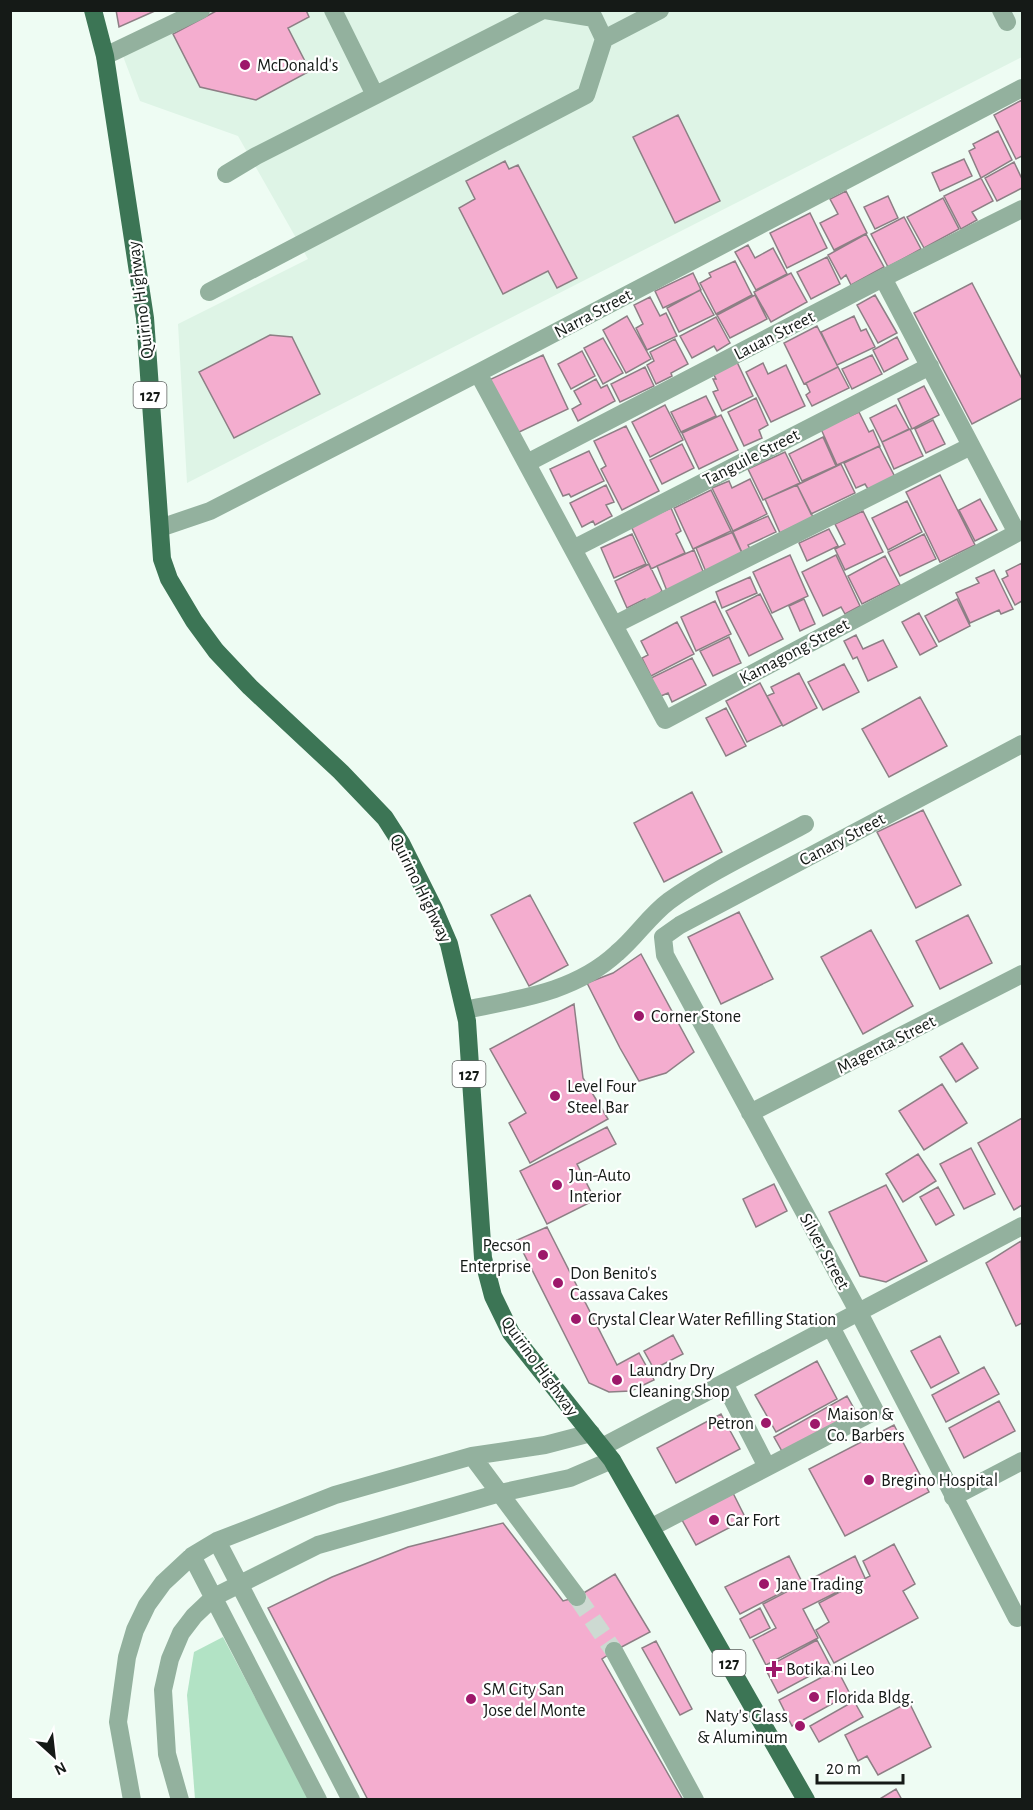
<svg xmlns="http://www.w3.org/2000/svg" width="1033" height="1810" viewBox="0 0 1033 1810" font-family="'Alegreya Sans',sans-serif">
	<rect width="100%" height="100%" fill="#eefcf3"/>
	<path fill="#def4e6" d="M182 10 1022 11V57L187 483 178 324 308 259 238 136 140 101 118 43Z"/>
	<path fill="#b2e3c5" d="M223 1637 309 1799H195L187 1695 194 1652Z"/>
	<path fill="#f4adcf" stroke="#8d7f85" stroke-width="1.5" d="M116 10H157L119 27Z
		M218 10H306L309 17 288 28 310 71 256 100 200 87 173 34Z
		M1022 100V156L1016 159 994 115Z
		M678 115 720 201 675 223 633 137Z
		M998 131 1012 160 981 178 969 151 975 148 973 144Z
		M964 159 972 176 940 191 932 173Z
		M505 161 509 169 518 165 577 278 557 288 548 271 503 294 459 208 475 199 466 181Z
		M1014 162 1022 179V188L997 201 985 178Z
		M981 178 993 201 972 212 977 220 961 229 944 196Z
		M846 191 867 233 834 250 820 223 838 214 830 199Z
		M888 196 898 218 875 229 864 207Z
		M943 198 959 229 924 248 907 217Z
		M810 213 827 248 787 268 770 233Z
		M904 217 921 249 888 267 871 234Z
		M866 234 884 267 851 285 846 275 841 279 828 255Z
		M748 245 755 258 773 248 787 274 756 290 735 252Z
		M827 257 840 284 811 299 797 272Z
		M735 261 752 295 716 314 700 283 711 277 709 273Z
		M693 273 701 290 663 308 655 291Z
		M791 273 807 302 771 322 754 292Z
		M972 283 1022 379V398L972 424 914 313Z
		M700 290 714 315 679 332 667 308Z
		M755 295 767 319 730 338 717 315Z
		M875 295 897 333 878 343 857 305Z
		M650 297 660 316 666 313 677 336 647 350 636 328 643 324 634 305Z
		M627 316 651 359 626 373 603 330Z
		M854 316 861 331 866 329 875 347 837 365 821 332Z
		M716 317 730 343 717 351 714 346 692 358 680 336Z
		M817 326 838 367 804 384 784 343Z
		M270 335 292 337 320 394 234 438 199 372Z
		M897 337 908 359 884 372 873 350Z
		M603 338 623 373 603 384 584 348Z
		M675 339 688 364 671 373 672 376 656 384 647 365 654 361 650 352Z
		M582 351 595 376 571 389 558 364Z
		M543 355 568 409 515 434 489 380Z
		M872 355 882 374 852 389 842 369Z
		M737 362 753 396 722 411 713 392 718 390 713 379H716L713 373Z
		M763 363 768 374 786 365 805 406 771 422 746 372Z
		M645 367 654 386 620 402 611 384Z
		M838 367 849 388 812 406 806 395 810 392 806 383Z
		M596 379 601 388 607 385 615 401 578 421 572 409 581 404 574 391Z
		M924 386 939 415 912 429 898 399Z
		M706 396 716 416 681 432 671 412Z
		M756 398 768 425 759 430 762 438 744 446 728 412Z
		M665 405 683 440 650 457 632 422Z
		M896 405 909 429 882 442 870 418Z
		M859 412 869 432 873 430 880 446 837 465 821 429Z
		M721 415 738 450 699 469 682 433Z
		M933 420 945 444 926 453 915 429Z
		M626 426 659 491 622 510 601 469 606 466 594 441Z
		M910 429 923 456 894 469 882 442Z
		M823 437 836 466 802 481 789 454Z
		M682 444 694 468 662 484 650 460Z
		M879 446 895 477 868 489 865 484 856 488 844 463Z
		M589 451 604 481 571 497 569 494 563 496 550 469Z
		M785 452 800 483 763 500 748 469Z
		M841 464 855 493 811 514 797 485Z
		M940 475 975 545 940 562 906 492Z
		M750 479 767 514 733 531 712 488 729 481 732 488Z
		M606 485 614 502 606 505 612 516 595 525 593 521 582 527 570 503Z
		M797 485 813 517 780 533 765 499Z
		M711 490 731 531 693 549 674 508Z
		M980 499 997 530 975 541 959 510Z
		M907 501 922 532 888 550 872 518Z
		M671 508 681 531 676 534 685 553 651 569 631 526Z
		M863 511 883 552 845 570 835 549 845 544 835 524Z
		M768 516 776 532 748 545 750 549 742 553 732 532Z
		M829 529 838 546 807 561 799 543Z
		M733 532 743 555 706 572 696 548Z
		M632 534 646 564 614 578 601 548Z
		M924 534 936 559 900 576 888 552Z
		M694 550 705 576 667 591 657 566Z
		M790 555 808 596 772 613 753 572Z
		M836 555 860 606 845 614 841 607 823 616 802 572Z
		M885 556 900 585 862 604 848 576Z
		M1022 563V601L1015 605 1002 579 1008 576 1006 571Z
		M649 564 662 591 647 604 645 599 627 608 615 581Z
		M994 570 1013 609 1001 614 999 610 970 623 956 593 979 583 976 578Z
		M750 577 757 593 722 608 716 592Z
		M760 594 783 639 749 656 726 611Z
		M804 599 815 624 800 631 789 606Z
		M957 599 970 626 939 642 925 616Z
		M715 601 731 634 696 651 681 617Z
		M919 613 937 646 920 655 902 622Z
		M677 622 694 654 651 676 642 658 648 655 641 641Z
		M856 635 863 649 883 640 897 667 868 681 857 657 853 659 844 641Z
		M729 637 741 663 713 676 700 651Z
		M692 658 706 685 672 702 668 693 661 696 651 678Z
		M844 664 859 692 823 710 808 682Z
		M799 673 817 708 783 726 767 696 774 693 771 687Z
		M760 683 782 725 747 742 726 701Z
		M920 697 947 746 889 777 862 729Z
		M726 708 746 746 726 756 706 718Z
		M692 792 722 852 664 882 634 823Z
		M923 810 961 885 916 908 877 832Z
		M530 895 568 965 529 986 491 915Z
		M739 912 773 979 721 1004 688 937Z
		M968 915 992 963 940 989 916 941Z
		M871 930 913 1006 863 1034 821 957Z
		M641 954 694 1052 666 1073 639 1081 620 1048 587 983 613 973Z
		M574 1004 583 1078 608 1119 530 1163 509 1123 526 1113 490 1049Z
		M962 1043 978 1068 956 1082 940 1057Z
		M942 1084 967 1123 924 1150 899 1111Z
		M1022 1118V1205L1014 1210 978 1143Z
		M607 1127 616 1144 577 1164 595 1200 547 1224 520 1171Z
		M971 1148 995 1194 964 1209 940 1164Z
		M918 1154 936 1181 903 1202 886 1174Z
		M774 1184 787 1211 756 1227 743 1199Z
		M886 1185 927 1261 886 1282 860 1276 829 1212Z
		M938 1187 954 1215 936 1225 920 1197Z
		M547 1227 617 1365 639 1353 654 1380 631 1391 609 1392 589 1383 517 1240Z
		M1021 1241 1022 1323 1016 1326 986 1263Z
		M673 1335 683 1354 654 1369 644 1351Z
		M940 1336 959 1373 931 1388 911 1351Z
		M817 1361 837 1399 776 1432 755 1395Z
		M984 1367 999 1394 946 1422 932 1395Z
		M847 1396 856 1412 783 1453 774 1437Z
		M999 1401 1015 1431 964 1458 949 1428Z
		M721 1414 740 1449 676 1483 657 1448Z
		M894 1425 929 1492 845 1536 809 1469Z
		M733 1493 746 1519 696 1545 682 1520Z
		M503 1523 563 1601 577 1597 615 1574 650 1632 614 1651 602 1659 683 1800H368L268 1608 332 1577 408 1547Z
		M894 1544 915 1584 903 1591 918 1618 834 1663 816 1630 829 1622 819 1603 870 1576 863 1561Z
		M789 1556 802 1582 740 1614 725 1587Z
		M855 1556 865 1578 803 1609 818 1638 766 1665 753 1640 776 1628 763 1604Z
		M760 1608 770 1628 750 1638 740 1619Z
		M817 1640 830 1665 778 1693 765 1668Z
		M656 1641 692 1709 680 1715 642 1648Z
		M837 1669 850 1694 792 1726 779 1700Z
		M854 1701 863 1717 819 1742 810 1726Z
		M909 1702 931 1747 878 1775 867 1756 858 1761 845 1735Z
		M896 1789 902 1800H878Z"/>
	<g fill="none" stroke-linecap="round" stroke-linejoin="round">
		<path stroke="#cddad2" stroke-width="18" stroke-dasharray="18 9" stroke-linecap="butt" d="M577 1597 614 1651"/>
		<path stroke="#93b19e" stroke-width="18" d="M333 10 375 95
			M1001 10 1007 22
			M604 39 660 10
			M105 56 201 10
			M226 174 256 156 543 10
			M209 292 586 95 604 39 594 18 545 10
			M478 373 665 720 1017 533 883 278
			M527 463 883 278 1022 209
			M160 528 210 511 478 373 1022 88
			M573 549 930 366
			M614 625 971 446
			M465 1010C519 999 575 992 617 953 636 937 649 916 669 901 709 872 761 848 805 824
			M750 1113 1022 974
			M724 1383 767 1467
			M602 1447 1022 1226
			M472 1456 577 1597
			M953 1497 1022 1461
			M652 1527 875 1411 831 1327
			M217 1541 351 1800
			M192 1556 318 1800
			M1017 1618 859 1313 665 955 663 937 680 925 1022 744
			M614 1651 695 1800
			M132 1800 118 1722 127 1657 135 1630 147 1605 163 1583 192 1556 217 1541 335 1495 472 1456 545 1445 591 1433
			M180 1800 167 1754 163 1690 170 1659 181 1633 194 1616 214 1597 318 1545 500 1493 570 1478 612 1460"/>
		<path stroke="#3c7555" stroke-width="18" d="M93 10 105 56 145 318 162 559 169 579 194 621 216 651 250 687 341 772 385 818 401 843 434 909 449 944 467 1021 483 1258 493 1296 511 1333 612 1460 806 1800"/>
	</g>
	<g fill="#9d186a" stroke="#fff" stroke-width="2">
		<circle cx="245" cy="65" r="6"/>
		<circle cx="639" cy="1016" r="6"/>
		<circle cx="555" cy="1096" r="6"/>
		<circle cx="557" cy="1185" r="6"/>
		<circle cx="543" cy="1255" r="6"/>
		<circle cx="558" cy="1283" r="6"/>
		<circle cx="576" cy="1319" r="6"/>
		<circle cx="617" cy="1380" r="6"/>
		<circle cx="766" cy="1423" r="6"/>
		<circle cx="815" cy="1424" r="6"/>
		<circle cx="869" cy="1480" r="6"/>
		<circle cx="714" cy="1520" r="6"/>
		<circle cx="764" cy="1584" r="6"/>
		<path d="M771 1660h6v6h6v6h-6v6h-6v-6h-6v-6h6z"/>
		<circle cx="814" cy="1697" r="6"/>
		<circle cx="471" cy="1699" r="6"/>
		<circle cx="800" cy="1726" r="6"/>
	</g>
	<g text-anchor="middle" stroke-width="4.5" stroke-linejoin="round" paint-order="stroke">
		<g fill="#fff" stroke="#5b5f5d" stroke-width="1.5">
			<rect x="133.5" y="382" width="33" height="26" rx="4.5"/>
			<rect x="452.5" y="1061" width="33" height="26" rx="4.5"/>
			<rect x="712.5" y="1650" width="33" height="26" rx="4.5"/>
		</g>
		<g font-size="16" font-weight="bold" fill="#151a17">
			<text x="150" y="401">127</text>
			<text x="469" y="1080">127</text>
			<text x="729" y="1669">127</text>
		</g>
		<g font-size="18" fill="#151a17" stroke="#fff" text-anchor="start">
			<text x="257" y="71">McDonald's</text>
			<text x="651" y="1022">Corner Stone</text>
			<text x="567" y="1092">Level Four<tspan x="567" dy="21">Steel Bar</tspan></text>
			<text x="569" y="1181">Jun-Auto<tspan x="569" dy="21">Interior</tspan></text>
			<text x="531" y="1251" text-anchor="end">Pecson<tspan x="531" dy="21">Enterprise</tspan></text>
			<text x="570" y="1279">Don Benito's<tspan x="570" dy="21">Cassava Cakes</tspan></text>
			<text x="588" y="1325">Crystal Clear Water Refilling Station</text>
			<text x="629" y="1376">Laundry Dry<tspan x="629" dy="21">Cleaning Shop</tspan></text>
			<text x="827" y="1420">Maison &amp;<tspan x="827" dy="21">Co. Barbers</tspan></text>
			<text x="754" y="1429" text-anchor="end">Petron</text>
			<text x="881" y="1486">Bregino Hospital</text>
			<text x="726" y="1526">Car Fort</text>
			<text x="776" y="1590">Jane Trading</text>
			<text x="786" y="1675">Botika ni Leo</text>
			<text x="483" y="1695">SM City San<tspan x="483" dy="21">Jose del Monte</tspan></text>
			<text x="826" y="1703">Florida Bldg.</text>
			<text x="788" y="1722" text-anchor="end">Naty's Glass<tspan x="788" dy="21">&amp; Aluminum</tspan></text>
		</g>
		<g font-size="18" fill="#151a17" stroke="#fff">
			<text transform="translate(140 300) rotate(-97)" y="6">Quirino Highway</text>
			<text transform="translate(593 313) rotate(-28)" y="6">Narra Street</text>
			<text transform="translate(774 335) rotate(-27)" y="6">Lauan Street</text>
			<text transform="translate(751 457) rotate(-27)" y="6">Tanguile Street</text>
			<text transform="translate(794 651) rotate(-28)" y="6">Kamagong Street</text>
			<text transform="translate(842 839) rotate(-28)" y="6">Canary Street</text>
			<text transform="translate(421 888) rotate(64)" y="6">Quirino Highway</text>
			<text transform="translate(886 1044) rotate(-27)" y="6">Magenta Street</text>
			<text transform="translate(825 1251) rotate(61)" y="6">Silver Street</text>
			<text transform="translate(540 1366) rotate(54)" y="6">Quirino Highway</text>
		</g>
	</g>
	<rect width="1033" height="1810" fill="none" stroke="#151a17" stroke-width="24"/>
	<g transform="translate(54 1756) rotate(153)" stroke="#ffffff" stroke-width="4.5" paint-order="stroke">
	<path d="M0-4.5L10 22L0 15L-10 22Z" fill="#151a17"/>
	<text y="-9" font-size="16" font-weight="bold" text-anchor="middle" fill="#151a17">N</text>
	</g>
	<path d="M817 1774v9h86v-9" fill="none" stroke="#151a17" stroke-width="3"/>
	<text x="826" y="1774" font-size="18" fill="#151a17" stroke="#ffffff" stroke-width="4.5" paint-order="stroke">20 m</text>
</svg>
